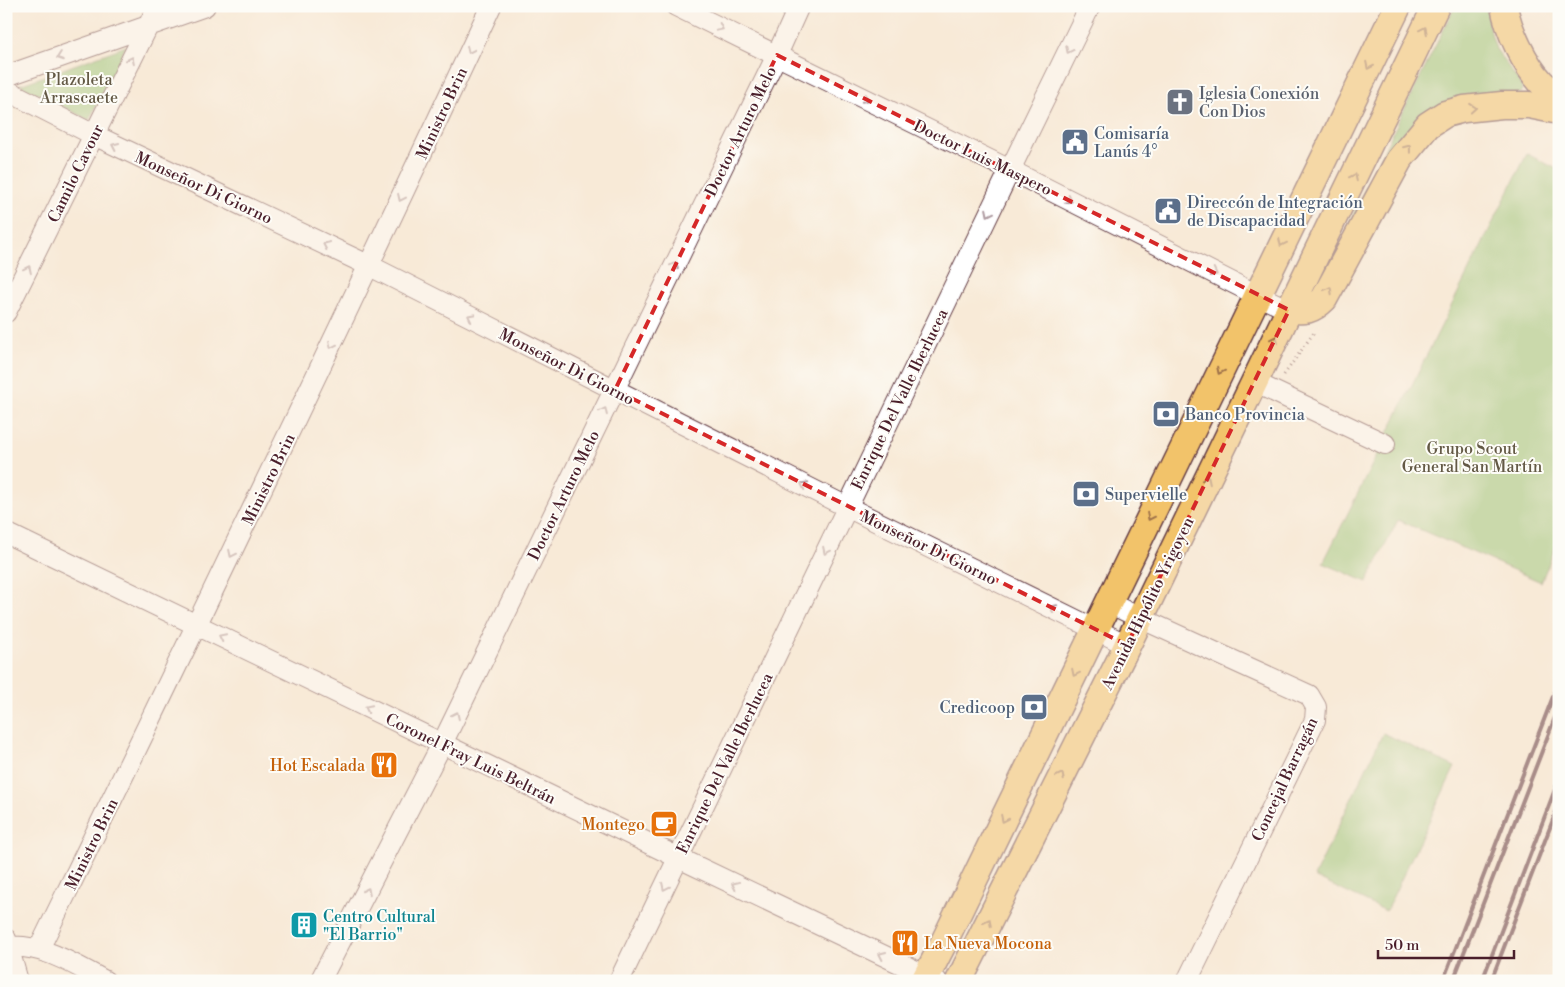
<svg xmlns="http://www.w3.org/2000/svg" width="1565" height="987" viewBox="0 0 1565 987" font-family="'Libre Bodoni',serif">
	<rect width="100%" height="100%" fill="#fdfcf7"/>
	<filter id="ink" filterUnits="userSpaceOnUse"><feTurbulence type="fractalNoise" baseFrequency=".02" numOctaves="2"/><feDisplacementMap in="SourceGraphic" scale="10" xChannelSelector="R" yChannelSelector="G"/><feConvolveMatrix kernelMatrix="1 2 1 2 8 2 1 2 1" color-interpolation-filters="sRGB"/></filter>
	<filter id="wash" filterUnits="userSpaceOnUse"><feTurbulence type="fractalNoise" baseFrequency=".0096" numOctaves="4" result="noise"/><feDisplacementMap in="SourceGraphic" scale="20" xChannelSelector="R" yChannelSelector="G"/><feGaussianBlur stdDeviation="1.12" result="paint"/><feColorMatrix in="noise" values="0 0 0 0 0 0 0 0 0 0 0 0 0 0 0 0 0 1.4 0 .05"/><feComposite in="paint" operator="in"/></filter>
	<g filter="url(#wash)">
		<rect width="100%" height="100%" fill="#f8ead7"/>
		<path fill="#92c576" stroke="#6e7250" d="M1455 6H1487L1489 26 1496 49 1522 86 1521 93 1451 103 1358 211 1345 230Z
			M126 46 89 120 20 85Z
			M1527 154 1559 170V539L1541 582 1398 520 1367 582 1323 563Z
			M1383 733 1455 767 1386 911 1314 877Z"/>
	</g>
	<g filter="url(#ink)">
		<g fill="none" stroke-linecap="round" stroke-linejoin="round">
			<defs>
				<path id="minor" d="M676 6 1010 170 1257 295 1289 310
					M6 76 205 6
					M6 90 94 135 370 266 847 507 1127 645
					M6 312 158 6
					M1254 382 1385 444
					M6 533 679 858 937 981
					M1109 603 1140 618 1309 695 1316 707 1315 720 1187 981
					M6 939 18 981
					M6 947C42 943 75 965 105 981
					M39 949C192 636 343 322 491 6
					M320 981 442 744 777 55 799 6
					M619 981 1010 170 1090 6"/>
				<path id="major" d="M1504 6C1508 30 1525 65 1541 82 1547 88 1553 93 1559 98
					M1289 310C1305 311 1312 311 1324 299L1399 160 1428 125 1445 114 1464 109 1502 105H1529L1559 111
					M924 981 942 946C1095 633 1245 319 1398 6
					M959 981 1122 656 1436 6"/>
			</defs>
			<use href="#minor" stroke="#643d45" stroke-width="22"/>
			<use href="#major" stroke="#643d45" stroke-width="29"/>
			<path stroke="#643d45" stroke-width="3" stroke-dasharray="1 4" stroke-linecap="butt" d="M1284 375 1315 331"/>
			<use href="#minor" stroke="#fff" stroke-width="20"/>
			<use href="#major" stroke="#f2c36a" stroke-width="26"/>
			<path stroke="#4a1f2b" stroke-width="4" d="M1443 981 1559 681
				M1453 981 1559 707
				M1482 981 1559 779
				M1491 981 1559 804"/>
		</g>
		<defs><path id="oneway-chevron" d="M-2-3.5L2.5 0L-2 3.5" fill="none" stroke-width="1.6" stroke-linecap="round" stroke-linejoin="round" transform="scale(1.25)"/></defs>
		<g stroke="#ae9aa0">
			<use href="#oneway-chevron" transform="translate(720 28) rotate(26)"/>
			<use href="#oneway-chevron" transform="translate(470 50) rotate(115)"/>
			<use href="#oneway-chevron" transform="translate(1069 50) rotate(116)"/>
			<use href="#oneway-chevron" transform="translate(60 57) rotate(160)"/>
			<use href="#oneway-chevron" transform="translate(131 60) rotate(-64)"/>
			<use href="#oneway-chevron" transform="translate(866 99) rotate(26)"/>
			<use href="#oneway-chevron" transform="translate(115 146) rotate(-155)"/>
			<use href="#oneway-chevron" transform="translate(401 198) rotate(115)"/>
			<use href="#oneway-chevron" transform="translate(1069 200) rotate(27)"/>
			<use href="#oneway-chevron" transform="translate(989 213) rotate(116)"/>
			<use href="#oneway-chevron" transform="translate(326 245) rotate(-155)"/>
			<use href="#oneway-chevron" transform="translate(675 265) rotate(-64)"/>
			<use href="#oneway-chevron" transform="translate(28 269) rotate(-64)"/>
			<use href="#oneway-chevron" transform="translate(1214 273) rotate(27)"/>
			<use href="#oneway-chevron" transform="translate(471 317) rotate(-153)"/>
			<use href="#oneway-chevron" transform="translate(332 345) rotate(116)"/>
			<use href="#oneway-chevron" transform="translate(604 411) rotate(-64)"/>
			<use href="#oneway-chevron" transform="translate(804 485) rotate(-153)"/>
			<use href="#oneway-chevron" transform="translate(826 551) rotate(116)"/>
			<use href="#oneway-chevron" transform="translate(232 554) rotate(116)"/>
			<use href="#oneway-chevron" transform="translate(1053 608) rotate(-154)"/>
			<use href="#oneway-chevron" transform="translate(222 637) rotate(-154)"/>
			<use href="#oneway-chevron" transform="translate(368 708) rotate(-154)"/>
			<use href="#oneway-chevron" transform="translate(456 715) rotate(-64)"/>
			<use href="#oneway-chevron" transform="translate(735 885) rotate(-155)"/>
			<use href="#oneway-chevron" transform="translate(665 887) rotate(116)"/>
			<use href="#oneway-chevron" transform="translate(367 891) rotate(-63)"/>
			<use href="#oneway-chevron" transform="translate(882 955) rotate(-155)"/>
		</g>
		<g stroke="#9e714a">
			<use href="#oneway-chevron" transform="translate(1424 30) rotate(-64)"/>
			<use href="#oneway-chevron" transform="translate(1369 66) rotate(116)"/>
			<use href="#oneway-chevron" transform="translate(1473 108) rotate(-5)"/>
			<use href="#oneway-chevron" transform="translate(1408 148) rotate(-52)"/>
			<use href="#oneway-chevron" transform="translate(1354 177) rotate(-64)"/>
			<use href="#oneway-chevron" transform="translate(1282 243) rotate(116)"/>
			<use href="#oneway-chevron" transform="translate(1329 290) rotate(-62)"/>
			<use href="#oneway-chevron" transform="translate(1275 339) rotate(-64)"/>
			<use href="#oneway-chevron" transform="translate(1220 371) rotate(116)"/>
			<use href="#oneway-chevron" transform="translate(1207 480) rotate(-64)"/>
			<use href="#oneway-chevron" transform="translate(1150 517) rotate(116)"/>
			<use href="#oneway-chevron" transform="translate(1075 673) rotate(116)"/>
			<use href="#oneway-chevron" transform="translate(1061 776) rotate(-63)"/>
			<use href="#oneway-chevron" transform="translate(1004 819) rotate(116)"/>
			<use href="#oneway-chevron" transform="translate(988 922) rotate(-63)"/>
		</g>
	</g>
	<path d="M0 0H1565V987H0ZM777 55 1289 310 1127 645 615 390Z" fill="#f8ead7" fill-opacity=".55" fill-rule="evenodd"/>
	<path fill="none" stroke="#d62828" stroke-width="4" stroke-dasharray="10 6" stroke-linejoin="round" d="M777 55 1289 310 1127 645 615 390Z"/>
	<defs>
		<symbol id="church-square" viewBox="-11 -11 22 22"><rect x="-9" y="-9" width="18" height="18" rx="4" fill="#6b7280" stroke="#fdfcf7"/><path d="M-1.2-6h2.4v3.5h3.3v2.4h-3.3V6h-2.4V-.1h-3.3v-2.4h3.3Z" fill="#fff"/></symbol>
		<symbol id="civic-square" viewBox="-11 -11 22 22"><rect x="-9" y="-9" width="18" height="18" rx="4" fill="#5c6f8a" stroke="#fdfcf7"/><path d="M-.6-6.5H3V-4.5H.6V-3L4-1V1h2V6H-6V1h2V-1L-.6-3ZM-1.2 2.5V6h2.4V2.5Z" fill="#fff"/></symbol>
		<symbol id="bank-square" viewBox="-11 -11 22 22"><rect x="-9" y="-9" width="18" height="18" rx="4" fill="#5c6f8a" stroke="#fdfcf7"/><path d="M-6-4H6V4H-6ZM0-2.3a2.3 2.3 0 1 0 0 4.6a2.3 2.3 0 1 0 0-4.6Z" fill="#fff"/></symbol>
		<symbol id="restaurant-square" viewBox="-11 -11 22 22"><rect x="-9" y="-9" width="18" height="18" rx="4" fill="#e8710a" stroke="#fdfcf7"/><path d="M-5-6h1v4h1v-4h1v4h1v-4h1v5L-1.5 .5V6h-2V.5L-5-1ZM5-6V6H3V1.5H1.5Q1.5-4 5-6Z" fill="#fff"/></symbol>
		<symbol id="cafe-square" viewBox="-11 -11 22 22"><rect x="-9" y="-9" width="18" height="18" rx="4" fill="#e8710a" stroke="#fdfcf7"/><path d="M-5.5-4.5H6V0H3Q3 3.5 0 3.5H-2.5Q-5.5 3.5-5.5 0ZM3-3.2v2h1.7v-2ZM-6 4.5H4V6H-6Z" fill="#fff"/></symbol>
		<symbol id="building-square" viewBox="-11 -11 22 22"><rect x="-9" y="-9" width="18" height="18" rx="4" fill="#0f9aa8" stroke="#fdfcf7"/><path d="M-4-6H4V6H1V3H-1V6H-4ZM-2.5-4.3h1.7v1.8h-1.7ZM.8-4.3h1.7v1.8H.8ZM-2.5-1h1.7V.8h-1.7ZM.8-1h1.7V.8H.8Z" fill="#fff"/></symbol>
	</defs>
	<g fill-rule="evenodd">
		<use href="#church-square" x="1164" y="86" width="32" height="32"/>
		<use href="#civic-square" x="1059" y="126" width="32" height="32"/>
		<use href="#civic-square" x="1152" y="195" width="32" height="32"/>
		<use href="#bank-square" x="1150" y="398" width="32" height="32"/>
		<use href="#bank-square" x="1070" y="478" width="32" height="32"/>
		<use href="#bank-square" x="1018" y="691" width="32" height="32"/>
		<use href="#restaurant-square" x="368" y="749" width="32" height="32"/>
		<use href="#cafe-square" x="648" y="808" width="32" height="32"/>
		<use href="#building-square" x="288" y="909" width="32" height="32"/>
		<use href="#restaurant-square" x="889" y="927" width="32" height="32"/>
	</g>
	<g text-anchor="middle" stroke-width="4" stroke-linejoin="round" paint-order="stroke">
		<g font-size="16" fill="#635945" stroke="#fdfcf7">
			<text x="79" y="85">Plazoleta<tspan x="79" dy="18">Arrascaete</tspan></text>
			<text x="1472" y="454">Grupo Scout<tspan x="1472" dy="18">General San Martín</tspan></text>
		</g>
		<g font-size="16" fill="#5b616d" stroke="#fdfcf7" text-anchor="start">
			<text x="1199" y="99">Iglesia Conexión<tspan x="1199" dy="18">Con Dios</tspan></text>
		</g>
		<g font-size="16" fill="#4a1f2b" stroke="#fdfcf7">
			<text transform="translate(441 113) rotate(-65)" y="6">Ministro Brin</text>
			<text transform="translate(740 131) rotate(-64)" y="6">Doctor Arturo Melo</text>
			<text transform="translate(983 157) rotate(26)" y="6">Doctor Luis Maspero</text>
			<text transform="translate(75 173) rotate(-64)" y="6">Camilo Cavour</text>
			<text transform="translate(204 187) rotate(25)" y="6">Monseñor Di Giorno</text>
			<text transform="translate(567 366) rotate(27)" y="6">Monseñor Di Giorno</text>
			<text transform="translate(899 399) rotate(-64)" y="6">Enrique Del Valle Iberlucea</text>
			<text transform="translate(268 479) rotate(-64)" y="6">Ministro Brin</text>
			<text transform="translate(563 495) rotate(-64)" y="6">Doctor Arturo Melo</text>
			<text transform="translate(929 547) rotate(26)" y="6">Monseñor Di Giorno</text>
			<text transform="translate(1147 603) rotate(-64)" y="6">Avenida Hipólito Yrigoyen</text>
			<text transform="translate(471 758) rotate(26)" y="6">Coronel Fray Luis Beltrán</text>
			<text transform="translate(724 763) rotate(-64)" y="6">Enrique Del Valle Iberlucea</text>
			<text transform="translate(1284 779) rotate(-65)" y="6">Concejal Barragán</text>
			<text transform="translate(91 844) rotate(-64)" y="6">Ministro Brin</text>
		</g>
		<g font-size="16" fill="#4e5e75" stroke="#fdfcf7" text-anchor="start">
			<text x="1094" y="139">Comisaría<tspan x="1094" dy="18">Lanús 4°</tspan></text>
			<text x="1187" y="208">Direccón de Integración<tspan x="1187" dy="18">de Discapacidad</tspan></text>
			<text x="1185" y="420">Banco Provincia</text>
			<text x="1105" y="500">Supervielle</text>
			<text x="1015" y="713" text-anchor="end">Credicoop</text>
		</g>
		<g font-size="16" fill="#c56008" stroke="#fdfcf7" text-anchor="end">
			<text x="365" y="771">Hot Escalada</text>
			<text x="645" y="830">Montego</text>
			<text x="924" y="949" text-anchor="start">La Nueva Mocona</text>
		</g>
		<g font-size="16" fill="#0d838f" stroke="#fdfcf7" text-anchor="start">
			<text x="323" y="922">Centro Cultural<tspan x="323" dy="18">"El Barrio"</tspan></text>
		</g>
	</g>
	<rect width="1565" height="987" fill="none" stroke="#fdfcf7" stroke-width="25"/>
	<path d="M1378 950v8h136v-8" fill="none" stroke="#4a1f2b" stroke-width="2.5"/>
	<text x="1385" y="950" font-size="15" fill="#4a1f2b" stroke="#fdfcf7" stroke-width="4" paint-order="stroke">50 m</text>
</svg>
